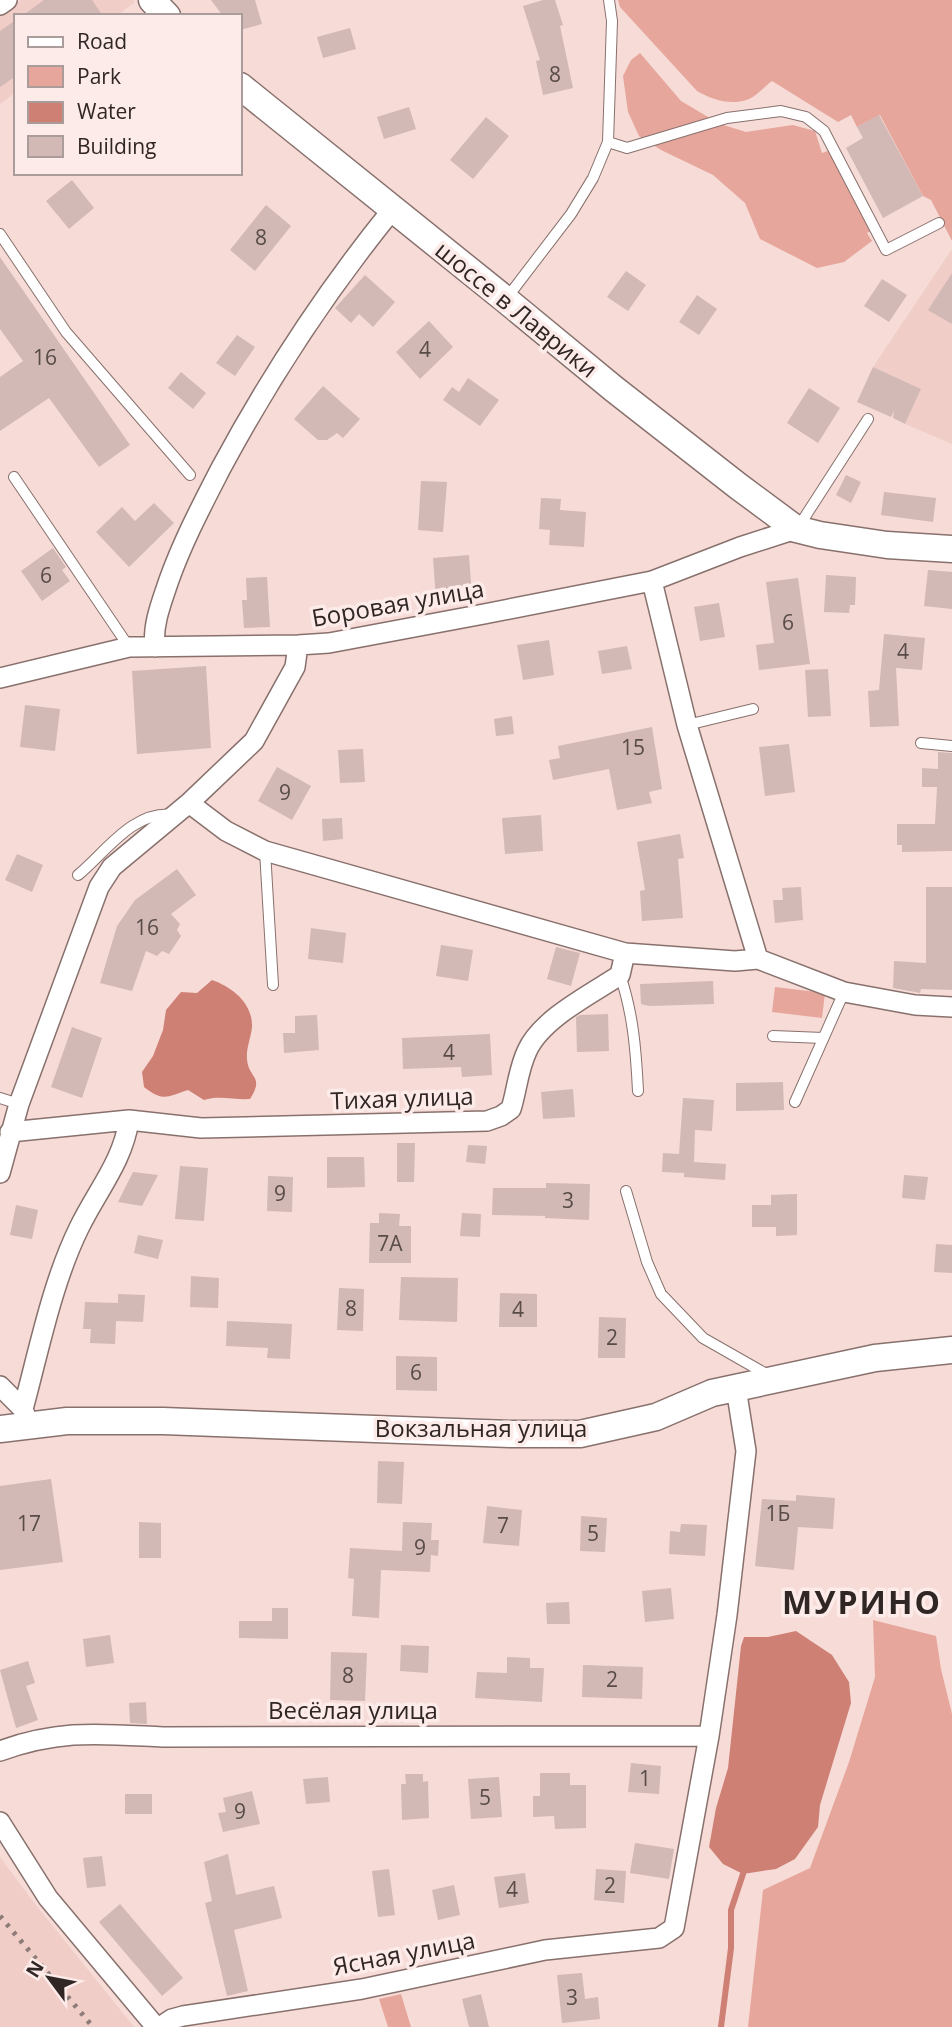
<svg xmlns="http://www.w3.org/2000/svg" width="952" height="2027" viewBox="0 0 952 2027" font-family="'Open Sans',sans-serif">
	<rect width="100%" height="100%" fill="#f6dbd7"/>
	<path fill="#f0cdc7" d="M21 0H133L135 2 116 16H16V92L0 104V14Z
		M952 249V444L905 424 921 389 873 367Z
		M0 1857 35 1904 134 2027H0Z"/>
	<path fill="#e7a69c" d="M618 0H952V241L931 200 923 196 880 115 857 127 851 115 838 122 772 81C765 86 757 96 749 99 732 106 712 100 697 91L620 7Z
		M640 53 681 101 720 124 746 132 793 125 815 131 822 153 833 149 875 229 867 233 872 241 844 262 817 268 760 239 745 203 713 175 661 150 639 136 628 112 623 76 631 60Z
		M775 987 825 993 822 1018 772 1012Z
		M873 1620 936 1636 941 1669 952 1714V2027H748L763 1890 810 1868 849 1762 875 1677Z
		M401 1994 411 2027H388L379 1999Z"/>
	<path fill="#cf8075" d="M212 980C232 987 253 1003 252 1027 251 1038 246 1048 247 1059 248 1078 265 1076 250 1099 234 1100 219 1095 204 1100L188 1090C167 1097 163 1102 144 1087L142 1072 153 1056 163 1030 166 1010 181 992 197 993Z
		M796 1631 832 1655 849 1682 851 1703 820 1805 818 1827 795 1859 776 1869 743 1874 723 1864 709 1847 716 1808 728 1768 741 1646 744 1637H768Z"/>
	<g fill="none" stroke-linecap="round" stroke-linejoin="round">
		<path stroke="#cf8075" stroke-width="6" d="M721 2027 731 1948V1910L743 1874"/>
	</g>
	<path fill="#d2b9b5" d="M44 0H92L103 16H22Z
		M211 0H255L262 24 240 30V16H223Z
		M543 0H555L563 25 560 26 573 88 543 95 536 61 540 60 523 6Z
		M16 20V76L0 87V31Z
		M350 28 356 49 323 58 317 37Z
		M409 107 416 129 384 139 377 117Z
		M879 115 923 196 883 218 846 148 863 138 857 127Z
		M486 117 509 136 473 179 450 160Z
		M72 180 94 208 69 229 46 201Z
		M266 205 291 226 255 271 230 250Z
		M0 257 130 445 99 467 49 398 0 431V377L23 361 0 329Z
		M626 271 646 285 628 311 607 297Z
		M952 273V324L928 310Z
		M365 275 395 302 373 327 359 314 351 323 335 308Z
		M882 279 907 295 889 322 864 306Z
		M697 295 717 309 699 335 679 322Z
		M429 321 453 347 420 379 396 352Z
		M237 335 255 347 235 376 216 363Z
		M873 367 921 389 905 424 893 418 894 411 891 417 857 402Z
		M181 372 206 393 193 409 168 388Z
		M468 378 499 400 480 426 443 400 452 387 459 392Z
		M323 386 360 419 343 438 337 433 327 440H318L294 419Z
		M809 388 840 408 818 443 787 423Z
		M846 475 861 482 851 503 836 495Z
		M421 481 447 482 443 532 418 530Z
		M884 492 936 498 933 522 881 515Z
		M541 498 561 499 560 510 586 512 584 547 549 545 550 530 539 529Z
		M154 503 174 523 129 567 96 532 122 507 135 521Z
		M53 548 66 567 62 570 70 581 42 601 21 571Z
		M469 555 472 597 436 600 433 558Z
		M928 570 952 572V609L924 606Z
		M826 575 856 577 855 605H850L849 613 824 612Z
		M267 577 270 627 244 628 242 600H247L246 578Z
		M798 578 810 664 759 670 756 645 774 643 766 582Z
		M719 603 725 637 700 641 694 607Z
		M884 634 925 638 922 670 896 668 899 726 870 727 868 691 879 690Z
		M549 640 554 675 523 680 517 645Z
		M627 646 632 669 602 674 598 651Z
		M206 666 211 748 137 754 132 671Z
		M828 669 831 716 808 717 805 670Z
		M25 705 60 709 55 751 20 747Z
		M512 716 514 734 496 736 494 719Z
		M652 727 662 789 649 792 652 803 617 810 609 769 553 780 549 760 560 758 558 746Z
		M789 744 795 792 765 796 759 747Z
		M363 749 365 782 340 783 338 750Z
		M938 752 952 753V851L902 852V845H897V824H935L937 787H922V768L938 769Z
		M277 767 311 786 292 820 258 801Z
		M541 815 543 851 505 854 502 818Z
		M342 818 343 839 323 841 322 819Z
		M680 834 684 858 678 859 683 918 642 921 640 891 645 890 637 842Z
		M17 854 43 865 32 892 5 880Z
		M177 869 196 895 171 914 180 924 177 930 181 936 169 954 162 951 157 956 146 951 132 991 100 983 117 926 135 900Z
		M801 887 803 920 775 923 773 900H783L782 888Z
		M926 887H952V990L921 989 920 993 893 988 894 961 926 963Z
		M311 928 346 933 343 963 308 959Z
		M441 945 473 950 468 981 436 976Z
		M556 947 580 953 571 986 547 979Z
		M713 981 714 1004 649 1006 641 1004 640 984Z
		M608 1014 609 1051 577 1052 576 1017 580 1015Z
		M317 1015 319 1050 284 1053 283 1033H295V1016Z
		M72 1027 102 1038 82 1098 51 1087Z
		M490 1034 492 1075 462 1077 461 1067 403 1069 402 1038Z
		M783 1082 784 1110 736 1111V1083Z
		M573 1089 575 1117 543 1119 541 1092Z
		M683 1098 714 1100 712 1131 695 1130 694 1162 726 1164 725 1180 684 1177V1173L662 1172 663 1153 679 1154Z
		M397 1143H415L414 1182H397Z
		M468 1145 487 1146 485 1164 466 1162Z
		M327 1157H364L365 1187 327 1188Z
		M180 1166 208 1168 204 1221 175 1219Z
		M133 1172 158 1175 142 1206 118 1202Z
		M904 1175 928 1177 925 1200 902 1198Z
		M268 1176 293 1177 292 1212 267 1211Z
		M546 1183 590 1184 589 1220 545 1218V1216L492 1215 493 1188H546Z
		M797 1194V1235L776 1236V1227H752V1205H771V1195Z
		M16 1205 38 1210 32 1239 10 1235Z
		M379 1213 400 1214 399 1226H411V1263H369L370 1223H379Z
		M462 1213 481 1214 480 1237 460 1236Z
		M138 1235 163 1240 158 1259 134 1253Z
		M936 1244 952 1245V1273L934 1272Z
		M191 1276 219 1278 218 1308 190 1307Z
		M401 1277 458 1278 457 1322 399 1320Z
		M339 1288 364 1289 363 1331 337 1330Z
		M500 1293 537 1294V1327H499Z
		M118 1294 145 1295 143 1322 116 1321 115 1344 90 1343 91 1329H83L85 1302 118 1303Z
		M599 1317 626 1318 625 1358H598Z
		M227 1321 292 1324 290 1359 267 1358 268 1348 226 1346Z
		M396 1356 437 1357V1391L396 1390Z
		M378 1461 404 1462 402 1504 377 1503Z
		M51 1479 63 1562 0 1570V1486Z
		M796 1495 835 1498 833 1529 798 1527 794 1570 755 1566 762 1499 796 1501Z
		M487 1506 522 1510 519 1546 483 1543Z
		M581 1516 607 1518 605 1552 580 1551Z
		M139 1522 161 1523V1558H139Z
		M403 1522 432 1523 431 1540H439L438 1556 431 1555 430 1572 381 1570 379 1618 352 1616 354 1579 348 1578 350 1548 402 1551Z
		M681 1524 707 1525 705 1556 669 1554 670 1531 680 1532Z
		M671 1588 674 1619 645 1622 642 1591Z
		M569 1602 570 1624H547L546 1603Z
		M272 1608H288V1639L239 1638V1621H272Z
		M110 1635 114 1663 86 1667 83 1639Z
		M401 1645 429 1646 428 1673 400 1671Z
		M331 1652 367 1653 365 1701 330 1700Z
		M507 1657 530 1658V1668H544L542 1702 475 1698 477 1672 507 1673Z
		M28 1661 35 1683 26 1686 38 1720 16 1728 0 1670Z
		M583 1665 643 1667 642 1699 582 1697Z
		M146 1702 147 1724 130 1723 129 1703Z
		M631 1763 661 1766 659 1794 628 1792Z
		M540 1773H570V1785H586V1828L555 1829 554 1816 533 1817V1796H540Z
		M405 1774H423V1782L428 1781 429 1818 402 1820 401 1784H406Z
		M328 1777 330 1802 306 1804 303 1779Z
		M499 1777 502 1817 471 1819 468 1779Z
		M252 1791 260 1824 223 1832 218 1813 226 1812 223 1798Z
		M125 1794H152V1814H125Z
		M635 1843 674 1849 669 1879 630 1873Z
		M228 1854 236 1895 274 1886 282 1918 234 1930 248 1991 227 1996 205 1903 212 1901 204 1862Z
		M102 1856 106 1886 87 1888 83 1858Z
		M389 1869 395 1915 378 1917 372 1871Z
		M596 1869 626 1871 624 1903 594 1900Z
		M525 1873 529 1903 499 1908 494 1877Z
		M454 1885 460 1915 438 1920 432 1890Z
		M120 1904 183 1978 162 1996 99 1922Z
		M582 1973 585 1999 598 1997 600 2019 562 2023 557 1975Z
		M481 1994 489 2027H469L462 1999Z"/>
	<g fill="none" stroke-linecap="round" stroke-linejoin="round">
		<defs>
			<path id="lane" d="M608 142 612 21 609 0
				M0 234 66 332 190 475
				M506 299 571 214 593 178 608 142 627 148 727 118 781 111 806 117 824 131 886 250 939 223
				M14 477 129 647
				M799 526 868 419
				M687 725 753 709
				M921 743 952 746
				M265 851 273 985
				M78 875C106 852 133 810 174 815
				M620 975C633 1013 636 1050 638 1091
				M773 1036 823 1038
				M0 1098 19 1104
				M795 1102 844 992
				M626 1191 647 1262 661 1294 703 1338 768 1375"/>
			<path id="street" d="M0 5 7 0
				M652 581 687 725 758 959
				M155 647C152 625 162 601 169 580 183 541 202 505 221 468 270 377 327 290 392 210
				M0 678 129 647 298 645 329 643 484 614 652 581 740 547 796 529
				M189 803 226 831 265 851 625 953 735 961 758 959 844 992 915 1005 952 1007
				M10 1132 129 1120 201 1128 487 1121 501 1116 511 1109C517 1090 518 1070 527 1051 541 1019 591 994 620 975L625 953
				M0 1173 19 1104 99 887 112 867 189 803 254 741 295 667 298 645
				M0 1386 23 1409 26 1417
				M23 1409C39 1350 52 1283 79 1228 97 1191 123 1161 129 1120
				M0 1751C61 1729 100 1734 163 1737L709 1736
				M0 1822 48 1898 156 2027
				M160 2027 172 2019 183 2016 362 1989 545 1950 659 1938 674 1928 709 1736 727 1615 746 1451 736 1388"/>
			<path id="secondary" d="M152 0 167 16
				M240 86 506 300 614 389 738 486 796 529 820 535 887 545 952 549
				M0 1429 67 1421H163L510 1434H580L656 1417 712 1393 875 1358 952 1350"/>
		</defs>
		<use href="#lane" stroke="#88716d" stroke-width="12"/>
		<use href="#street" stroke="#88716d" stroke-width="22"/>
		<use href="#secondary" stroke="#88716d" stroke-width="29"/>
		<use href="#lane" stroke="#fff" stroke-width="10"/>
		<use href="#street" stroke="#fff" stroke-width="19"/>
		<use href="#secondary" stroke="#fff" stroke-width="26"/>
		<path stroke="#8d7b78" stroke-width="5" stroke-dasharray="3.5 7" stroke-linecap="butt" d="M0 1916 93 2027"/>
	</g>
	<g text-anchor="middle" stroke-width="7" stroke-linejoin="round" paint-order="stroke">
		<g font-size="21" fill="#584b48">
			<text x="555" y="82">8</text>
			<text x="261" y="245">8</text>
			<text x="425" y="357">4</text>
			<text x="45" y="365">16</text>
			<text x="46" y="583">6</text>
			<text x="788" y="630">6</text>
			<text x="903" y="659">4</text>
			<text x="633" y="755">15</text>
			<text x="285" y="800">9</text>
			<text x="147" y="935">16</text>
			<text x="449" y="1060">4</text>
			<text x="280" y="1201">9</text>
			<text x="568" y="1208">3</text>
			<text x="390" y="1251">7А</text>
			<text x="351" y="1316">8</text>
			<text x="518" y="1317">4</text>
			<text x="612" y="1345">2</text>
			<text x="416" y="1380">6</text>
			<text x="778" y="1521">1Б</text>
			<text x="29" y="1531">17</text>
			<text x="503" y="1533">7</text>
			<text x="593" y="1541">5</text>
			<text x="420" y="1555">9</text>
			<text x="348" y="1683">8</text>
			<text x="612" y="1687">2</text>
			<text x="645" y="1786">1</text>
			<text x="485" y="1805">5</text>
			<text x="240" y="1819">9</text>
			<text x="610" y="1893">2</text>
			<text x="512" y="1897">4</text>
			<text x="572" y="2005">3</text>
		</g>
		<g font-size="24" fill="#302624" stroke="#fcebe9">
			<text transform="translate(516 310) rotate(39)" y="8">шоссе в Лаврики</text>
			<text transform="translate(398 604) rotate(-10)" y="8">Боровая улица</text>
			<text transform="translate(402 1099) rotate(-2)" y="8">Тихая улица</text>
			<text x="481" y="1437">Вокзальная улица</text>
			<text x="353" y="1719">Весёлая улица</text>
			<text transform="translate(404 1954) rotate(-11)" y="8">Ясная улица</text>
		</g>
		<g font-size="32" font-weight="bold" letter-spacing="2" fill="#302624" stroke="#fcebe9">
			<text x="862" y="1614">МУРИНО</text>
		</g>
	</g>
	<rect x="14" y="14" width="228" height="161" fill="#fcebe9" stroke="#aa9c9a" stroke-width="2"/>
	<rect x="28" y="37" width="35" height="10" fill="#ffffff" stroke="#aa9c9a" stroke-width="2"/>
	<text x="77" y="49" font-size="21" fill="#302624">Road</text>
	<rect x="28" y="66" width="35" height="21" fill="#e7a69c" stroke="#aa9c9a" stroke-width="2"/>
	<text x="77" y="84" font-size="21" fill="#302624">Park</text>
	<rect x="28" y="102" width="35" height="21" fill="#cf8075" stroke="#aa9c9a" stroke-width="2"/>
	<text x="77" y="119" font-size="21" fill="#302624">Water</text>
	<rect x="28" y="136" width="35" height="21" fill="#d2b9b5" stroke="#aa9c9a" stroke-width="2"/>
	<text x="77" y="154" font-size="21" fill="#302624">Building</text>
	<g transform="translate(49 1978) rotate(302)" stroke="#fcebe9" stroke-width="5" paint-order="stroke">
	<path d="M0-5L12 26L0 18L-12 26Z" fill="#302624"/>
	<text y="-10" font-size="19" font-weight="bold" text-anchor="middle" fill="#302624">N</text>
	</g>
</svg>
